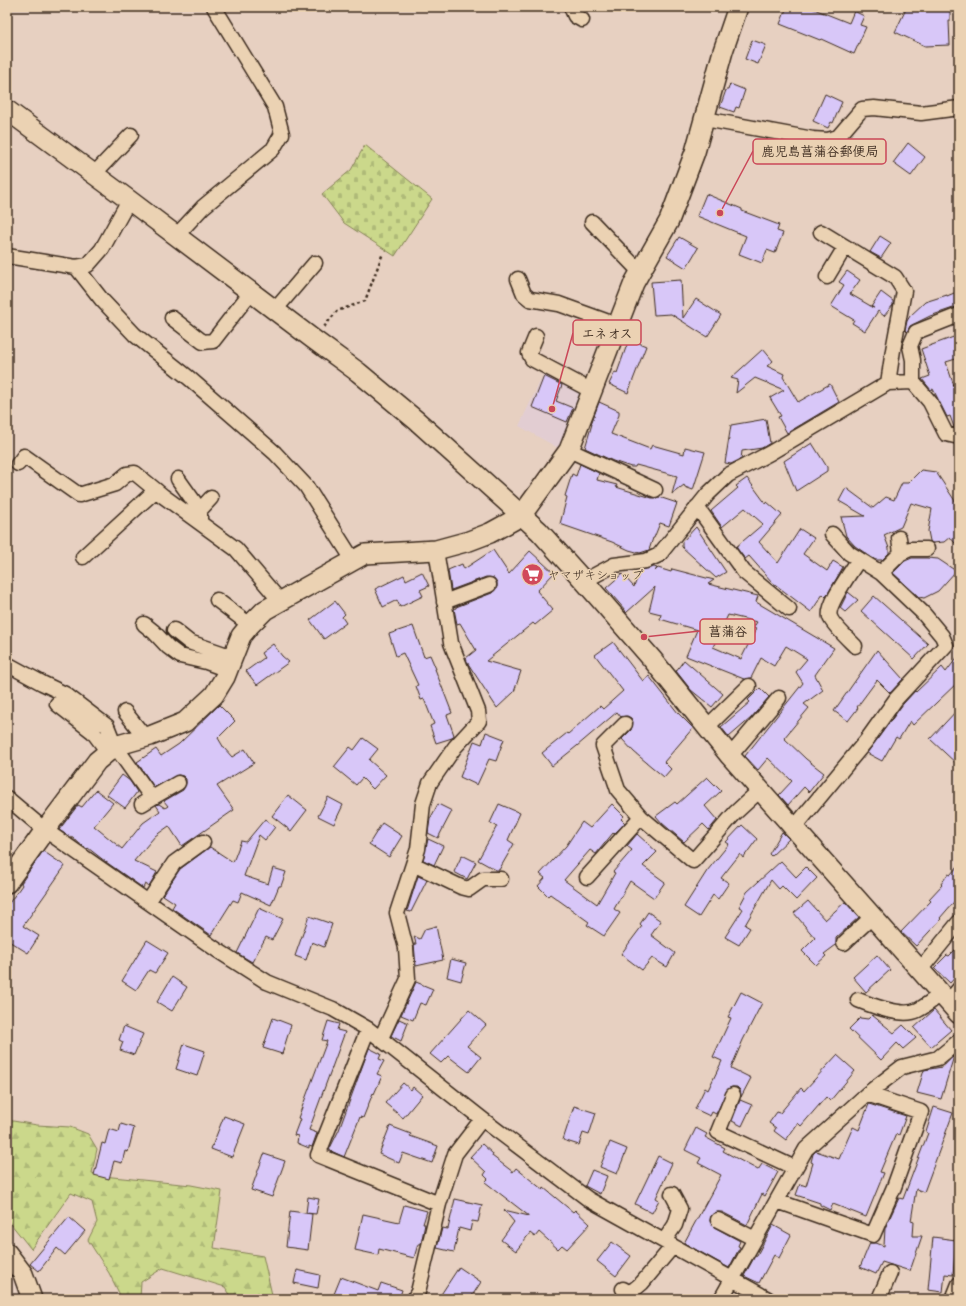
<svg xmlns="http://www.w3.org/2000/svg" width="966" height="1306" viewBox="0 0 966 1306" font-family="Itim,'Klee One',sans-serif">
	<defs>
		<pattern id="forest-firs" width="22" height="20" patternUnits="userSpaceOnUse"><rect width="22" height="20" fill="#cbd88b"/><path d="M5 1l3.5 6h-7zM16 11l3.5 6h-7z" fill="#afba78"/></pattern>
		<pattern id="cemetery-stones" width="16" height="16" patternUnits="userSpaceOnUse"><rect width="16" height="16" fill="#cbd88b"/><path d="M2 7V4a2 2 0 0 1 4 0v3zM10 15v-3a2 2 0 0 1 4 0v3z" fill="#afba78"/></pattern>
	</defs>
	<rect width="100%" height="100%" fill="#e7d0c1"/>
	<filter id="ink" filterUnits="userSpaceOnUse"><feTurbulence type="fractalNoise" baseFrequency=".025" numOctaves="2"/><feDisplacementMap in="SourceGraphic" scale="8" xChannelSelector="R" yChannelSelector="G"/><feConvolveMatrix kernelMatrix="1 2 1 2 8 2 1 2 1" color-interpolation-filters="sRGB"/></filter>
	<g filter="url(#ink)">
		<path fill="#e2cdd2" d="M545 371 583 391 560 449 519 426Z"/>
		<path fill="url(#forest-firs)" stroke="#838154" d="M7 1120 37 1125 70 1127 88 1134 97 1149 92 1173 103 1176 191 1185 222 1191 214 1248 263 1256 273 1299H233L225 1287 163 1268 141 1282 140 1299H122L109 1273 88 1240 97 1222 92 1202 71 1193 31 1249 7 1219Z"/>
		<path fill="url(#cemetery-stones)" stroke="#838154" d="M365 145 432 199 395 256 344 223 322 194 351 170Z"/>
		<path fill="#d8c7f8" stroke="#3b2a1e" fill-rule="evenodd" d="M787 7H809L849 23 854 11 864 16 860 25 866 27 854 54 821 39 820 40 780 24Z
			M907 7H950V21H949L950 45 925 46 895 32Z
			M752 40 766 45 758 64 745 59Z
			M730 84 745 90 739 108 736 107 734 112 720 107 726 90H728Z
			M825 94 842 102 833 123 831 122 828 128 813 121Z
			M908 143 925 157 911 176 893 163Z
			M706 194 742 209V211L779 225 777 231 783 233 775 253 767 250 762 263 739 254 746 236 697 216Z
			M880 236 891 243 881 258 870 252Z
			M679 237 698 248 686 268 667 256Z
			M847 271 860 280 850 294 874 308 871 307 881 292 893 301V305L884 316 878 311 865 331 852 323 854 320 831 306 844 285 839 282Z
			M681 280 683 318 696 299 721 315 707 337 671 314 654 315 651 282Z
			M959 291V306L930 316 910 326 907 332 905 330 907 321 910 316 925 302 947 295V296Z
			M959 335V358L946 362 954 386H956L959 394V428L954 427 950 416 947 417 933 389 931 390 922 379 930 376 921 349Z
			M629 339 646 346 628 393 609 384 615 372 617 373Z
			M763 349 773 361 767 366 784 374 783 377 798 402 830 384 839 402 787 433 778 417 781 416 770 398 784 390 755 378 736 393 738 380 731 378Z
			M544 376 562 385 556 401 573 408 567 422 532 407Z
			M599 402 619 411V415L611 434 650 449 652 445 684 454 685 447 705 452 693 490 685 487 684 485 672 494 677 476 636 465 635 467H631L613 461 585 448 592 424H591Z
			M766 419 770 443 762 448 742 451 741 459 731 464 725 463 731 425Z
			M812 443 827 467V471L796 491 784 461Z
			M580 464 599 473 597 480 617 485 616 487 652 498 659 497 677 503 669 526 660 523 654 538H653L649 550 640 553 629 550 612 542 560 524 567 497 565 496 572 474 576 476Z
			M921 470 936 472 959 507V548L950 537 944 542 932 543 930 541 928 531 932 509 911 503 901 527 884 535 889 548V553L882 560H875L855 546 846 536 841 517 865 516 839 501 846 488 873 508 886 497 894 500 902 483H908Z
			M747 478 766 504 767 502 782 515 759 542 778 563 800 529 814 538 803 554 827 571 833 561 843 567 826 597 823 594 811 612 772 582 749 556 745 559 736 547 763 524 745 508 722 527 711 511 738 488 736 486Z
			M696 527 726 572 716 578 682 547V542Z
			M493 550 509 574 530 551 554 573 537 591 553 610 535 625 533 623 486 661 521 671 514 692 497 708 467 662 466 658 476 650 460 623 457 624 454 609 456 608V607L492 593 497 587V582L494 578 486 577 451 590 448 570 462 564 464 569Z
			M927 558 938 559 956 571 938 591 924 598 919 597 893 573 905 561 912 558Z
			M654 567 657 568 655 571 658 568 671 572 672 569 714 580 708 584 758 596 756 602 834 648 815 675 823 690 804 704 809 708 784 738 806 759 824 773 809 792 804 787 788 805 779 795 792 781 768 758 758 770 745 756 803 683 796 672 807 659 786 646 774 666 761 658 751 678 744 679 686 656 697 630 660 619 661 614 649 611 655 587 626 613 625 610 606 588 622 574 634 587 640 570ZM728 615 757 622 753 628 756 629 741 659 713 647Z
			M422 572 429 586 420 590 423 596 400 607 397 600 383 607 375 589 404 575 406 580Z
			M848 592 858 600 845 612 840 608Z
			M874 596 928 644 914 659 861 611Z
			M335 601 345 614 342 617 346 623 324 639 310 620Z
			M413 626 424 657 430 655 436 669H435L452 713 447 715 454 735 452 738 436 743 430 726 434 724 424 699 421 700 416 686 418 685 403 653 396 656 389 634Z
			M613 642 643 681 649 676 678 713 693 728 664 762 671 769 664 777 634 752 622 739 631 730 633 722 631 718 627 716 621 717 617 712 577 746 552 766 542 753 567 733 568 734 600 706 603 709 623 691 595 655Z
			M273 644 282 656 289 662 257 685 246 671 264 658 261 653Z
			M877 650 903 679 890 693 877 680 857 707 858 708 848 721 834 711Z
			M959 655V681L913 725 910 721 899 739 896 737 882 761 867 753 903 704 915 691 916 692 942 667 946 672Z
			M684 660 723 694 712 707 691 690 676 671Z
			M760 688 769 697 751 718 729 737 721 727 750 702 748 700Z
			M219 705 235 721 218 738 224 748 232 757 245 749 254 763 217 786 234 810 182 846 169 826 155 836 134 861 157 872 149 886 145 884 143 888 106 862 88 848 87 849 70 836V837L59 830 78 805 82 807 96 790 113 803 94 826 122 849 143 823 160 811 156 805 159 804 165 808 168 806 164 801 183 790 186 783V779L183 776 178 775 154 787 137 762 156 749 161 756 179 744Z
			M959 708V766L930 739Z
			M486 732 504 739 496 761 489 759 477 785 460 777 474 741 482 744Z
			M363 738 378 749 369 760 386 775 373 789 362 778 356 785 334 767 350 747 354 750Z
			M122 775 130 781 137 792 125 808 107 795Z
			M707 777 721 791 705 806 717 820 709 830 703 824 684 842 662 823 656 816 675 802 677 804Z
			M288 795 307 810 291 831 272 816Z
			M328 797 343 805 334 824 318 816Z
			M438 804 452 811 438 838 428 833 430 819Z
			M499 804 520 813 508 840 514 844 499 870H496L478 860 497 826 490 823Z
			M612 804 624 816 621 819 625 823 614 834 613 833 596 854 590 850 564 880 597 904 615 873 613 872 632 850 627 846 637 834 657 852 643 866 665 882 654 898 630 881 614 909 620 913 604 936 587 925 589 922 550 894 548 896 538 886 545 878 540 874 566 846 582 822 590 828Z
			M265 819 275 827 265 840 259 835 244 876 268 884 273 868 286 872 281 886H279L271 905 242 892 238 902 233 900 211 935 172 908 175 903 163 895 180 869 210 847 233 862 241 841 246 842Z
			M382 823 402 836 389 857 369 844Z
			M742 825 757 839 743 858 740 854 721 878 729 883 718 899 713 895 699 917 684 907 707 871 729 844 726 842Z
			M782 832 789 839 771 856 769 854Z
			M428 839 443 846 434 865 423 860Z
			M43 851 65 866 23 926 39 936 28 953 7 940V906L22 885 21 883Z
			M462 855 476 862 467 879 454 872Z
			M781 861 796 877 806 867 817 878 796 900 782 886 779 889 771 880 745 925 750 928 739 945 725 937 743 909 739 907 747 892Z
			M959 865V896L940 918 941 919 916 946 901 932 931 901 929 899 942 885 941 884 948 874 950 875Z
			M418 876 427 880 411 912 407 911Z
			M808 901 825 920 845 902 859 917 836 938V945L824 954 826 956 816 965 802 951 815 938 794 913Z
			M259 908 283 919 272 940 266 937 252 962 237 953Z
			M648 912 661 921 651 935 675 953 667 967 652 958 642 970 621 954 642 926 640 924Z
			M309 916 332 924 324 947 312 942 306 960 295 956Z
			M436 926 443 960 416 966 414 944H416L414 936 420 939 425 929Z
			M147 940 168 953 155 973 149 970 136 990 122 981Z
			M959 946V973L950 983 934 968 947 955 949 956Z
			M877 955 890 970 866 992 853 977Z
			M451 959 466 963 461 981 447 977Z
			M172 977 187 987 172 1011 157 1002Z
			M416 982 433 989 426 1005 420 1003 413 1020 401 1015Z
			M741 992 762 1003 743 1040 731 1068 751 1078 741 1097 740 1090 737 1087H732L728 1089 716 1114 712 1112 710 1116 695 1109 705 1088 708 1090 722 1061 713 1057 731 1018 728 1017Z
			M469 1010 486 1025 467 1046 481 1057 469 1072 448 1056 441 1063 430 1054Z
			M934 1010 951 1030 931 1047 914 1028Z
			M872 1015 894 1033 903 1025 916 1038 903 1049 897 1043 881 1060 849 1029 860 1018 868 1019Z
			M273 1018 291 1025 282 1054 263 1048Z
			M399 1019 408 1023 401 1041 391 1036Z
			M328 1021 339 1024 337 1030 345 1032 309 1130 317 1133 312 1147 309 1146V1148L297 1143 298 1136 294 1135 300 1119 298 1118 327 1041 322 1040Z
			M124 1026 143 1034 134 1055 120 1050 123 1042 119 1040Z
			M184 1044 205 1051 197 1076 176 1069Z
			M369 1048 381 1054 379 1059 384 1061 377 1074 382 1076 374 1094 373 1093 363 1118 360 1117 344 1157 329 1150 339 1130Z
			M837 1055 855 1071 830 1101 826 1097 801 1126 798 1123 786 1140 774 1131 776 1128 769 1123 777 1112 780 1113 801 1088 804 1091Z
			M954 1056 941 1099 917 1093 924 1070 942 1067Z
			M403 1083 411 1090 413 1087 422 1095 403 1118 385 1103Z
			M740 1100 752 1105 742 1126 732 1121Z
			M869 1104 906 1116 899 1135 896 1134 880 1172 884 1173 866 1217 833 1204 830 1210 820 1205V1203L796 1195 800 1184 806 1186 813 1163 811 1162 813 1154 816 1151 839 1159 853 1127 859 1130Z
			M574 1106 596 1113 589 1135 583 1133 579 1145 563 1140Z
			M934 1107 953 1113 924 1192 916 1189 911 1221 914 1222 913 1236H922L910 1271 882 1262 876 1274 860 1267 870 1243H876L884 1246 885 1228 899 1198 903 1199 928 1133 926 1132Z
			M224 1116 245 1124 232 1157 211 1149Z
			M121 1124 134 1128 128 1152 125 1151 122 1163 114 1161 109 1179 94 1175 102 1143 105 1144 109 1129 119 1132Z
			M390 1126 411 1134 410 1136 438 1146 432 1163 403 1153 399 1163 379 1154Z
			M696 1128 707 1134 705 1137 725 1148 723 1151 758 1170 762 1164 778 1172 765 1196 762 1194 747 1225 722 1212H717L711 1216 710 1221 714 1227 740 1241 738 1246 740 1247 729 1268 684 1243 721 1175 698 1163 701 1158 685 1150Z
			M610 1142 627 1149 617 1174 600 1167Z
			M482 1144 493 1154 492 1156 513 1172 516 1168 543 1190 544 1188 573 1212 575 1210 590 1224 567 1249 562 1245 558 1249 539 1232 535 1237 530 1233 516 1251 501 1240 514 1222 504 1210 529 1216 485 1182 488 1179 484 1175 486 1172 470 1157Z
			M264 1154 285 1161 272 1197 251 1190Z
			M658 1156 672 1163 656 1198 659 1200 652 1213 635 1204Z
			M592 1170 607 1176 600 1194 585 1186Z
			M308 1197 319 1199 316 1214 306 1213Z
			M455 1199 482 1205 478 1222 472 1221 470 1231 459 1228 454 1252 437 1248 442 1228 448 1229Z
			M404 1205 427 1211 423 1224H425L421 1244H418L414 1258 379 1249 378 1255 355 1250 363 1214 399 1222Z
			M290 1211 312 1214 308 1250 286 1247Z
			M69 1217 85 1231 65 1255 57 1248 39 1271 30 1264Z
			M773 1225 791 1235 779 1258 774 1255 759 1283 744 1276 755 1256 757 1255Z
			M933 1237 956 1240 953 1275 945 1274 943 1292 928 1290Z
			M612 1242 631 1256 616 1276 597 1261Z
			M459 1267 481 1282 470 1299H438Z
			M297 1270 320 1275 318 1288 294 1283Z
			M341 1277 378 1291 381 1283 402 1290 399 1299H332Z"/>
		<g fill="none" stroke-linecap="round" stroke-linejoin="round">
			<defs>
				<path id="street" d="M571 7 575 16 582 20
					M705 119 813 139 828 140 838 137 862 109 874 108 921 113 959 108
					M94 174 131 135
					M592 222 640 272
					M821 232 895 277 904 291 893 350 888 383
					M176 236 203 207 273 149 282 134 275 107 214 7
					M7 256 76 267 88 265 102 249 129 200
					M76 267 102 300 135 335 189 378 275 453 306 486 353 560
					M827 277 845 247
					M518 279 524 294 530 299 559 304 617 325
					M275 310 315 263
					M172 318 203 342 213 341 251 292
					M536 336 529 353 532 359 592 391
					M913 382V360L910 346 916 332 959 315
					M569 450 655 490
					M18 464 24 456 79 495 115 484 127 474 135 473 163 496 236 549 281 602
					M178 479 200 510
					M697 507 744 572 789 609
					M200 519V510L211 498
					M901 553 910 549H927
					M83 557 156 490
					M881 573 901 553 899 538
					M584 581 614 565 646 561 659 555 708 494 728 475 770 453 888 383 913 382 930 402 946 434 959 437
					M217 600 250 625
					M444 602 489 585
					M144 624 154 632 168 647 180 656 206 662 228 670
					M174 630 189 642 233 657
					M855 646C849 640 832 624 830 617 826 605 852 571 859 559
					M7 664 42 683 65 694 107 726 115 746 152 798 178 783
					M57 704 93 732 108 752
					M125 712 145 737
					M625 724 603 746 618 790 641 817
					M707 727 749 686
					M730 756 779 698
					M7 798 45 830 217 950 267 982 333 1009 368 1029 482 1119 588 1199 768 1299
					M142 804 152 798
					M794 828 866 741 896 699 946 645 942 636 923 613 881 573 849 553 832 534
					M413 864 461 887 469 889 483 879H501
					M587 877 641 817 693 861 735 813 760 790
					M148 902 174 863 203 842
					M844 943 873 916
					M920 970 959 922
					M858 1000C873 1006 903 1018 918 1010 926 1006 934 999 941 994
					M948 1002 959 989
					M368 1029 318 1155 439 1204
					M381 1038 408 979 406 948 397 913 418 849 423 804 430 783 455 747 479 721 478 711 451 643 436 550
					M733 1095 718 1132 795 1168
					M777 1201 873 1235 894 1187 921 1112 867 1094
					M718 1220 755 1239
					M664 1241 675 1225 680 1209 672 1194
					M623 1289 630 1293 642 1283 673 1246
					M414 1299 418 1292 439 1204 455 1154 482 1119
					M721 1299 806 1149 867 1094 902 1067 938 1058 959 1041
					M879 1299 890 1273
					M953 1299 959 1284"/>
				<path id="secondary" d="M7 110 129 200 313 339 358 372 417 421 539 531 584 581 652 659 730 756 959 1014
					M7 883 45 830 97 761 115 746 150 736 185 722 214 695 225 677 241 636 250 625 265 610 365 554 436 550 469 541 490 533 521 516 569 450 634 283 669 221 695 152 723 51 738 7
					M7 1253 23 1274 32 1299"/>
			</defs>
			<use href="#street" stroke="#3b2a1e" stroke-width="17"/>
			<use href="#secondary" stroke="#3b2a1e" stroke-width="22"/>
			<path stroke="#3b2a1e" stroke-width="2.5" stroke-dasharray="3 3" stroke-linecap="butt" d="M324 327 337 311 365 301 383 253"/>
			<use href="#street" stroke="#ebd2b3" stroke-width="14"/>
			<use href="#secondary" stroke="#ebd2b3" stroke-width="19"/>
		</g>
	</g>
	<defs>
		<symbol id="supermarket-disc" viewBox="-11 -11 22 22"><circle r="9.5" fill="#d1495b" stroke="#ebd2b3"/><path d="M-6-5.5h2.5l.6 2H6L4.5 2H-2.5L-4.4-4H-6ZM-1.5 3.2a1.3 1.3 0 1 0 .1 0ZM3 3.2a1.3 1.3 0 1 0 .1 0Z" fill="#fff"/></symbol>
	</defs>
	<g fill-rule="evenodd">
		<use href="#supermarket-disc" x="520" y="562" width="25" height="25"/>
	</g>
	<g text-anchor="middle" stroke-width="3" stroke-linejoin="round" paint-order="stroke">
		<g font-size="12" fill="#3b2a1e" stroke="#ebd2b3" text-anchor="start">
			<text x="548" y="579">ヤマザキショップ</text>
		</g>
	</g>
	<path fill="none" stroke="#ca4758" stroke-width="1.5" d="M720 213L753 151M552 409L573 333M644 637L700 631"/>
	<g fill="#ca4758" stroke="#ebd2b3" stroke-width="1.5">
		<circle cx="720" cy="213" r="4"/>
		<circle cx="552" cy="409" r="4"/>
		<circle cx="644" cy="637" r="4"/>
	</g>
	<g fill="#ebd2b3" stroke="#ca4758" stroke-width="1.5">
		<rect x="753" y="139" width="133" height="25" rx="4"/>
		<rect x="573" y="320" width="68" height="25" rx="4"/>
		<rect x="700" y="619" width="55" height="25" rx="4"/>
	</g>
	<g font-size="13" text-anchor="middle" font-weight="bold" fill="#3b2a1e">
		<text x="820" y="156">鹿児島菖蒲谷郵便局</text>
		<text x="607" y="338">エネオス</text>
		<text x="728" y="636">菖蒲谷</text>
	</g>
	<rect width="966" height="1306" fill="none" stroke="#ebd2b3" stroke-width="24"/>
	<rect x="12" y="12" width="942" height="1282" fill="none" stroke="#3b2a1e" stroke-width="1.5" filter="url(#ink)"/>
</svg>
